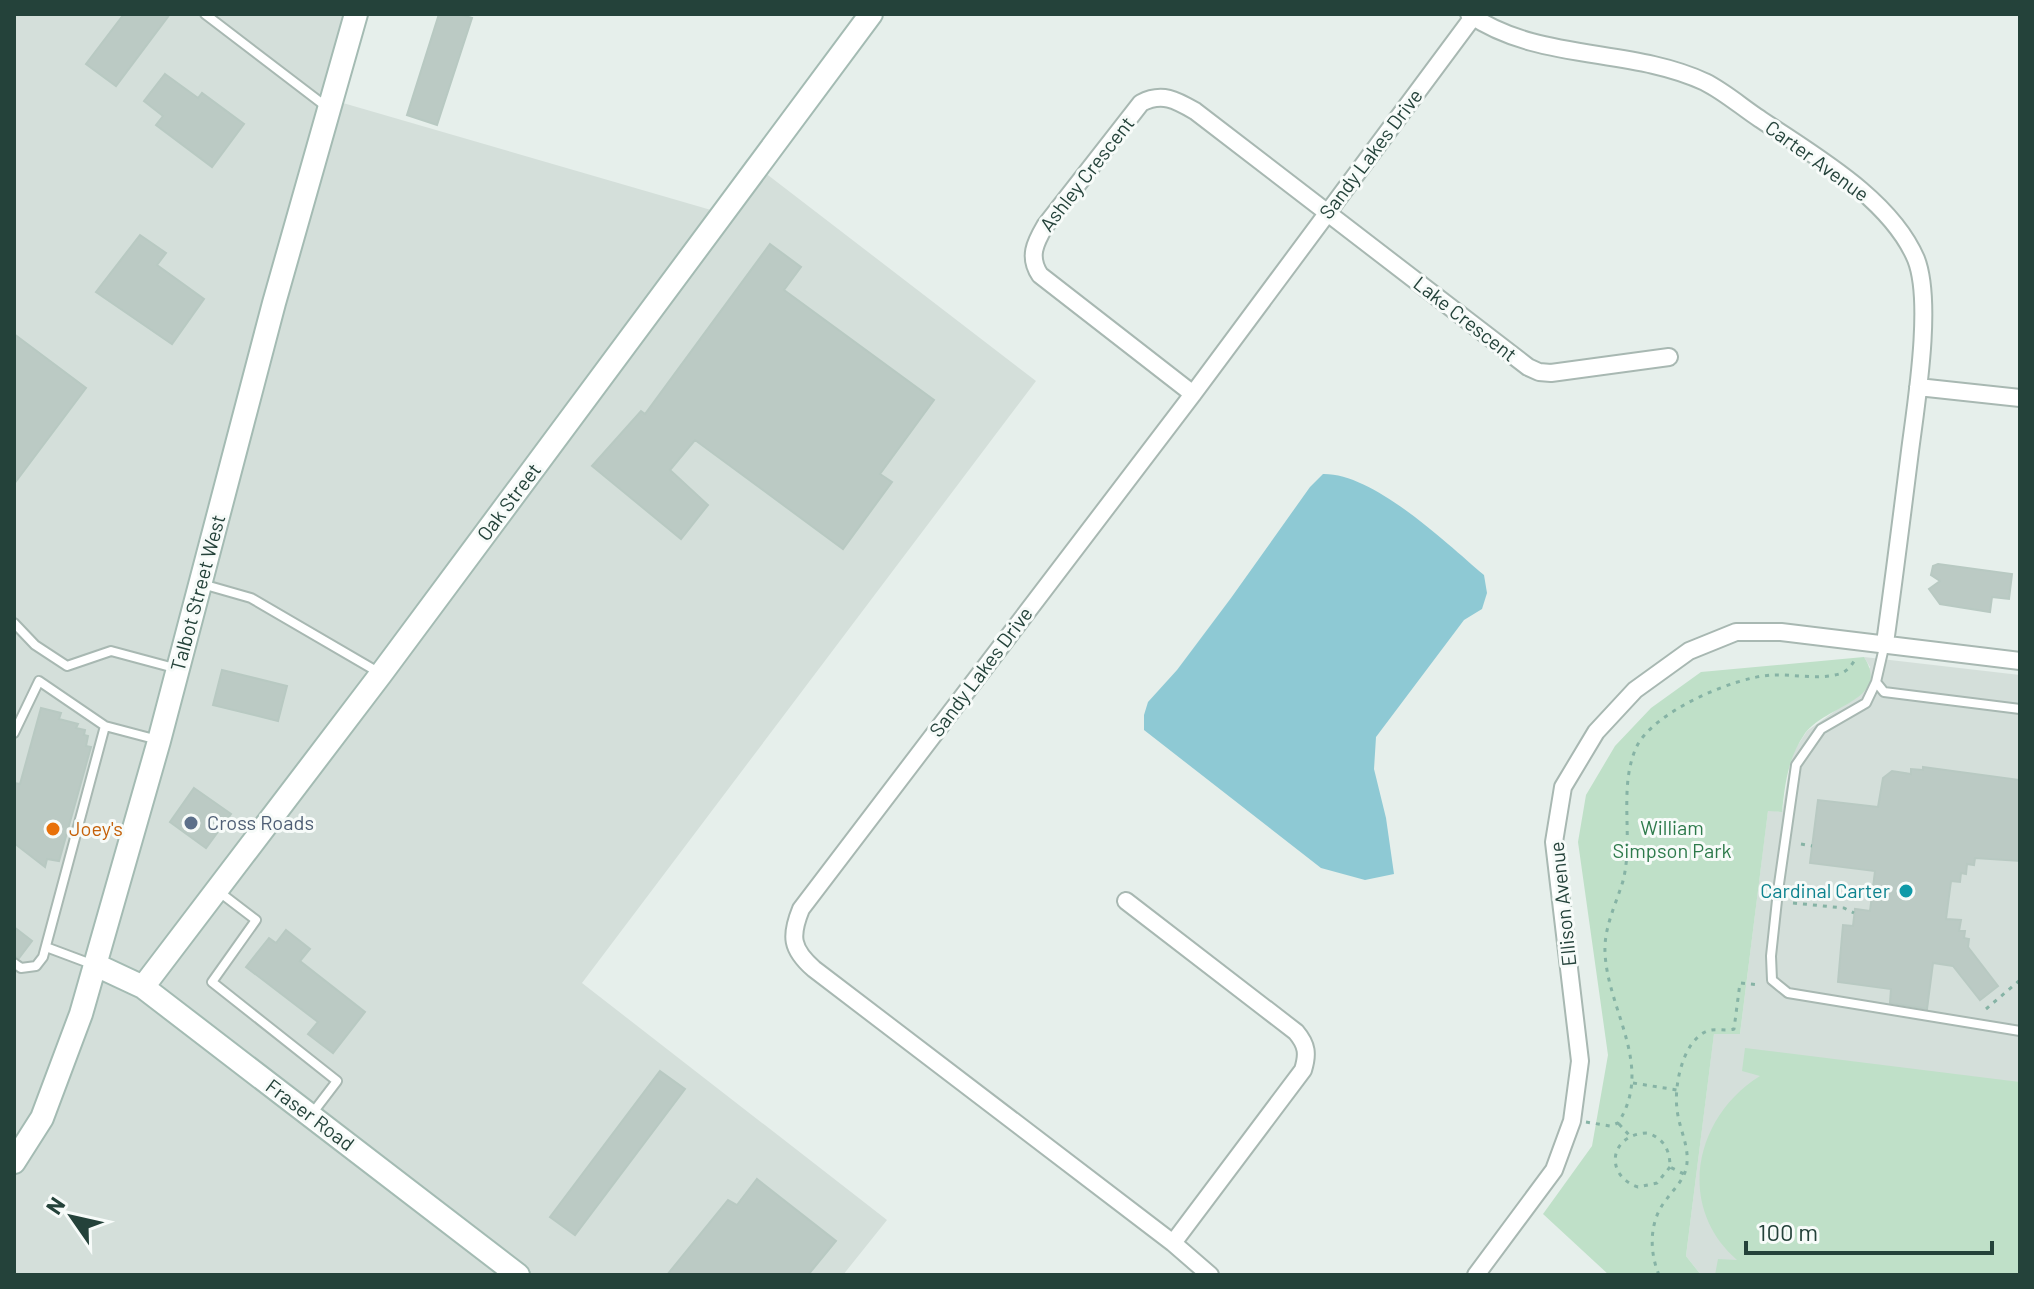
<svg xmlns="http://www.w3.org/2000/svg" width="2034" height="1289" viewBox="0 0 2034 1289" font-family="Barlow,sans-serif">
	<rect width="100%" height="100%" fill="#e6efeb"/>
	<path fill="#d4dfda" d="M14 14H369L343 103 711 210 747 159 1036 381 582 983 887 1220 843 1275H14Z
		M1864 657 2020 675V1275H1701L1686 1256 1714 1033 1740 1034 1768 810 1782 812 1792 754 1807 731 1842 706 1870 667Z"/>
	<path fill="#bfe0c8" d="M1864 657C1892 701 1824 705 1804 735 1788 758 1785 784 1782 812L1768 811 1740 1034H1714L1686 1256 1701 1275H1609L1543 1214 1592 1146 1608 1055 1578 842 1586 795 1615 746 1651 708 1701 672Z
		M1745 1048 2020 1082V1275H1715L1718 1259 1737 1260C1675 1206 1695 1116 1760 1076L1742 1071Z"/>
	<path fill="#8ec9d4" d="M1323 474C1374 473 1446 543 1484 575L1487 593 1482 609 1464 620 1376 737 1374 769 1386 818 1394 874 1365 880 1321 868 1144 730V715L1148 702 1177 670 1231 598 1310 487Z"/>
	<path fill="#bbcac4" stroke="#b8c9c2" stroke-width="2" d="M124 14H170L116 86 86 64Z
		M439 14H458L472 18 437 125 407 115Z
		M165 74 198 98 202 93 244 124 212 167 156 125 163 116 144 101Z
		M140 235 166 253 157 265 204 299 172 344 96 292Z
		M770 244 801 267 784 290 934 400 880 474 892 482 843 549 695 440 670 470 708 505 681 539 592 466 641 411 645 414Z
		M14 334 86 388 14 484Z
		M1938 564 2012 574 2009 599 1992 597 1990 612 1940 604 1929 589 1940 581 1931 575 1933 566Z
		M222 670 287 686 278 721 213 705Z
		M41 708 61 713 59 719 78 724 76 728 85 730 84 735 88 736 86 746 91 747 59 861 47 859 45 867 14 843V783L20 784Z
		M1923 767 2020 780V861L1975 858 1974 865 1967 864 1966 874 1961 873 1960 882 1951 881 1946 919 1961 920 1959 931H1965L1964 938 1969 939 1968 947 1998 986 1980 1000 1953 966 1933 963 1927 1009 1890 1003 1891 989 1838 982 1843 925 1853 926 1855 909 1870 911 1875 871 1810 863 1818 800 1878 807 1883 778 1892 771 1911 774V769L1923 770Z
		M194 788 231 814 206 848 170 822Z
		M14 927 32 941 19 958 14 956Z
		M286 930 310 949 300 961 365 1012 333 1053 308 1034 318 1022 246 967 269 938 276 943Z
		M660 1071 685 1089 575 1235 550 1217Z
		M757 1179 836 1241 808 1275H667L728 1200 737 1205Z"/>
	<g fill="none" stroke-linecap="round" stroke-linejoin="round">
		<defs>
			<path id="lane" d="M205 14 328 108
				M202 584 251 598 378 672
				M14 623 35 645 67 666 111 651 178 669
				M1885 643 1876 682 1884 692 2020 709
				M1876 682 1866 703 1821 729 1796 765 1778 891 1771 956 1772 980 1788 993 2020 1031
				M105 726 158 740
				M14 733 39 681 105 726 43 957 36 966 21 968 14 963
				M218 891 256 920 212 982 337 1081 311 1115
				M46 947 94 965"/>
			<path id="street" d="M1469 14C1538 62 1630 47 1705 82 1725 92 1743 108 1760 119 1813 155 1890 198 1916 259 1933 302 1916 404 1910 451 1902 515 1894 579 1885 643
				M1918 387 2020 398
				M1193 394 1040 275C1028 257 1035 243 1045 226L1141 103C1162 92 1176 100 1195 111L1528 367 1539 372 1551 373 1669 357
				M1126 901 1296 1032C1307 1045 1308 1054 1303 1070L1173 1243 814 969C791 949 790 936 801 909L1193 394 1473 17
				M1173 1243 1210 1275
				M1476 1275 1554 1170 1572 1121 1580 1061 1554 842 1563 787 1596 732 1635 690 1689 651 1736 632H1781L2020 661"/>
			<path id="secondary" d="M96 965 143 987 518 1275
				M143 987 381 674 871 14
				M14 1162 42 1118 81 1014 159 741 274 303 356 14"/>
		</defs>
		<use href="#lane" stroke="#a8b8b2" stroke-width="12"/>
		<use href="#street" stroke="#a8b8b2" stroke-width="20"/>
		<use href="#secondary" stroke="#a4bbb3" stroke-width="26"/>
		<path stroke="#86b3a5" stroke-width="3" stroke-dasharray="4 6" stroke-linecap="butt" d="M1801 844 1812 846
			M1793 903 1844 908 1854 913
			M1986 1009 2020 980
			M1633 1083 1677 1090
			M1586 1122 1610 1126 1618 1123C1655 1066 1607 1010 1605 952 1604 927 1616 904 1623 881 1634 838 1618 789 1636 748 1652 712 1734 677 1772 675 1793 674 1818 680 1839 674 1847 672 1852 665 1856 658
			M1619 1124 1630 1136
			M1670 1167 1657 1183 1638 1187C1603 1175 1610 1133 1648 1133 1664 1139 1670 1150 1670 1167L1684 1174
			M1659 1275C1649 1251 1649 1221 1666 1200 1673 1190 1683 1181 1686 1169 1691 1148 1679 1130 1677 1109 1674 1086 1682 1044 1705 1032 1714 1027 1725 1032 1734 1029L1740 983 1760 985"/>
		<use href="#lane" stroke="#fff" stroke-width="8"/>
		<use href="#street" stroke="#fff" stroke-width="16"/>
		<use href="#secondary" stroke="#fff" stroke-width="22"/>
	</g>
	<circle fill="#5c6f8a" stroke="#f7fbf9" stroke-width="3" cx="191" cy="823" r="8"/>
	<circle fill="#e8710a" stroke="#f7fbf9" stroke-width="3" cx="53" cy="829" r="8"/>
	<circle fill="#0f9aa8" stroke="#f7fbf9" stroke-width="3" cx="1906" cy="891" r="8"/>
	<g text-anchor="middle" stroke-width="6" stroke-linejoin="round" paint-order="stroke">
		<g font-size="20" fill="#24423a" stroke="#f7fbf9">
			<text transform="translate(1371 154) rotate(-53)" y="7">Sandy Lakes Drive</text>
			<text transform="translate(1817 161) rotate(36)" y="7">Carter Avenue</text>
			<text transform="translate(1087 174) rotate(-52)" y="7">Ashley Crescent</text>
			<text transform="translate(1465 319) rotate(38)" y="7">Lake Crescent</text>
			<text transform="translate(509 502) rotate(-53)" y="7">Oak Street</text>
			<text transform="translate(198 593) rotate(-75)" y="7">Talbot Street West</text>
			<text transform="translate(981 672) rotate(-53)" y="7">Sandy Lakes Drive</text>
			<text transform="translate(1563 904) rotate(-96)" y="7">Ellison Avenue</text>
			<text transform="translate(310 1115) rotate(37)" y="7">Fraser Road</text>
		</g>
		<g font-size="20" fill="#4e5e75" stroke="#f7fbf9" text-anchor="start">
			<text x="207" y="830">Cross Roads</text>
		</g>
		<g font-size="20" fill="#2d7a4b" stroke="#f7fbf9">
			<text x="1672" y="835">William<tspan x="1672" dy="23">Simpson Park</tspan></text>
		</g>
		<g font-size="20" fill="#c56008" stroke="#f7fbf9" text-anchor="start">
			<text x="69" y="836">Joey's</text>
		</g>
		<g font-size="20" fill="#0d838f" stroke="#f7fbf9" text-anchor="end">
			<text x="1890" y="898">Cardinal Carter</text>
		</g>
	</g>
	<rect width="2034" height="1289" fill="none" stroke="#24423a" stroke-width="32"/>
	<g transform="translate(72 1217) rotate(304)" stroke="#f7fbf9" stroke-width="6" paint-order="stroke">
	<path d="M0-6L14 30L0 20L-14 30Z" fill="#24423a"/>
	<text y="-12" font-size="22" font-weight="bold" text-anchor="middle" fill="#24423a">N</text>
	</g>
	<path d="M1746 1241v12h246v-12" fill="none" stroke="#24423a" stroke-width="4"/>
	<text x="1758" y="1241" font-size="24" fill="#24423a" stroke="#f7fbf9" stroke-width="6" paint-order="stroke">100 m</text>
</svg>
